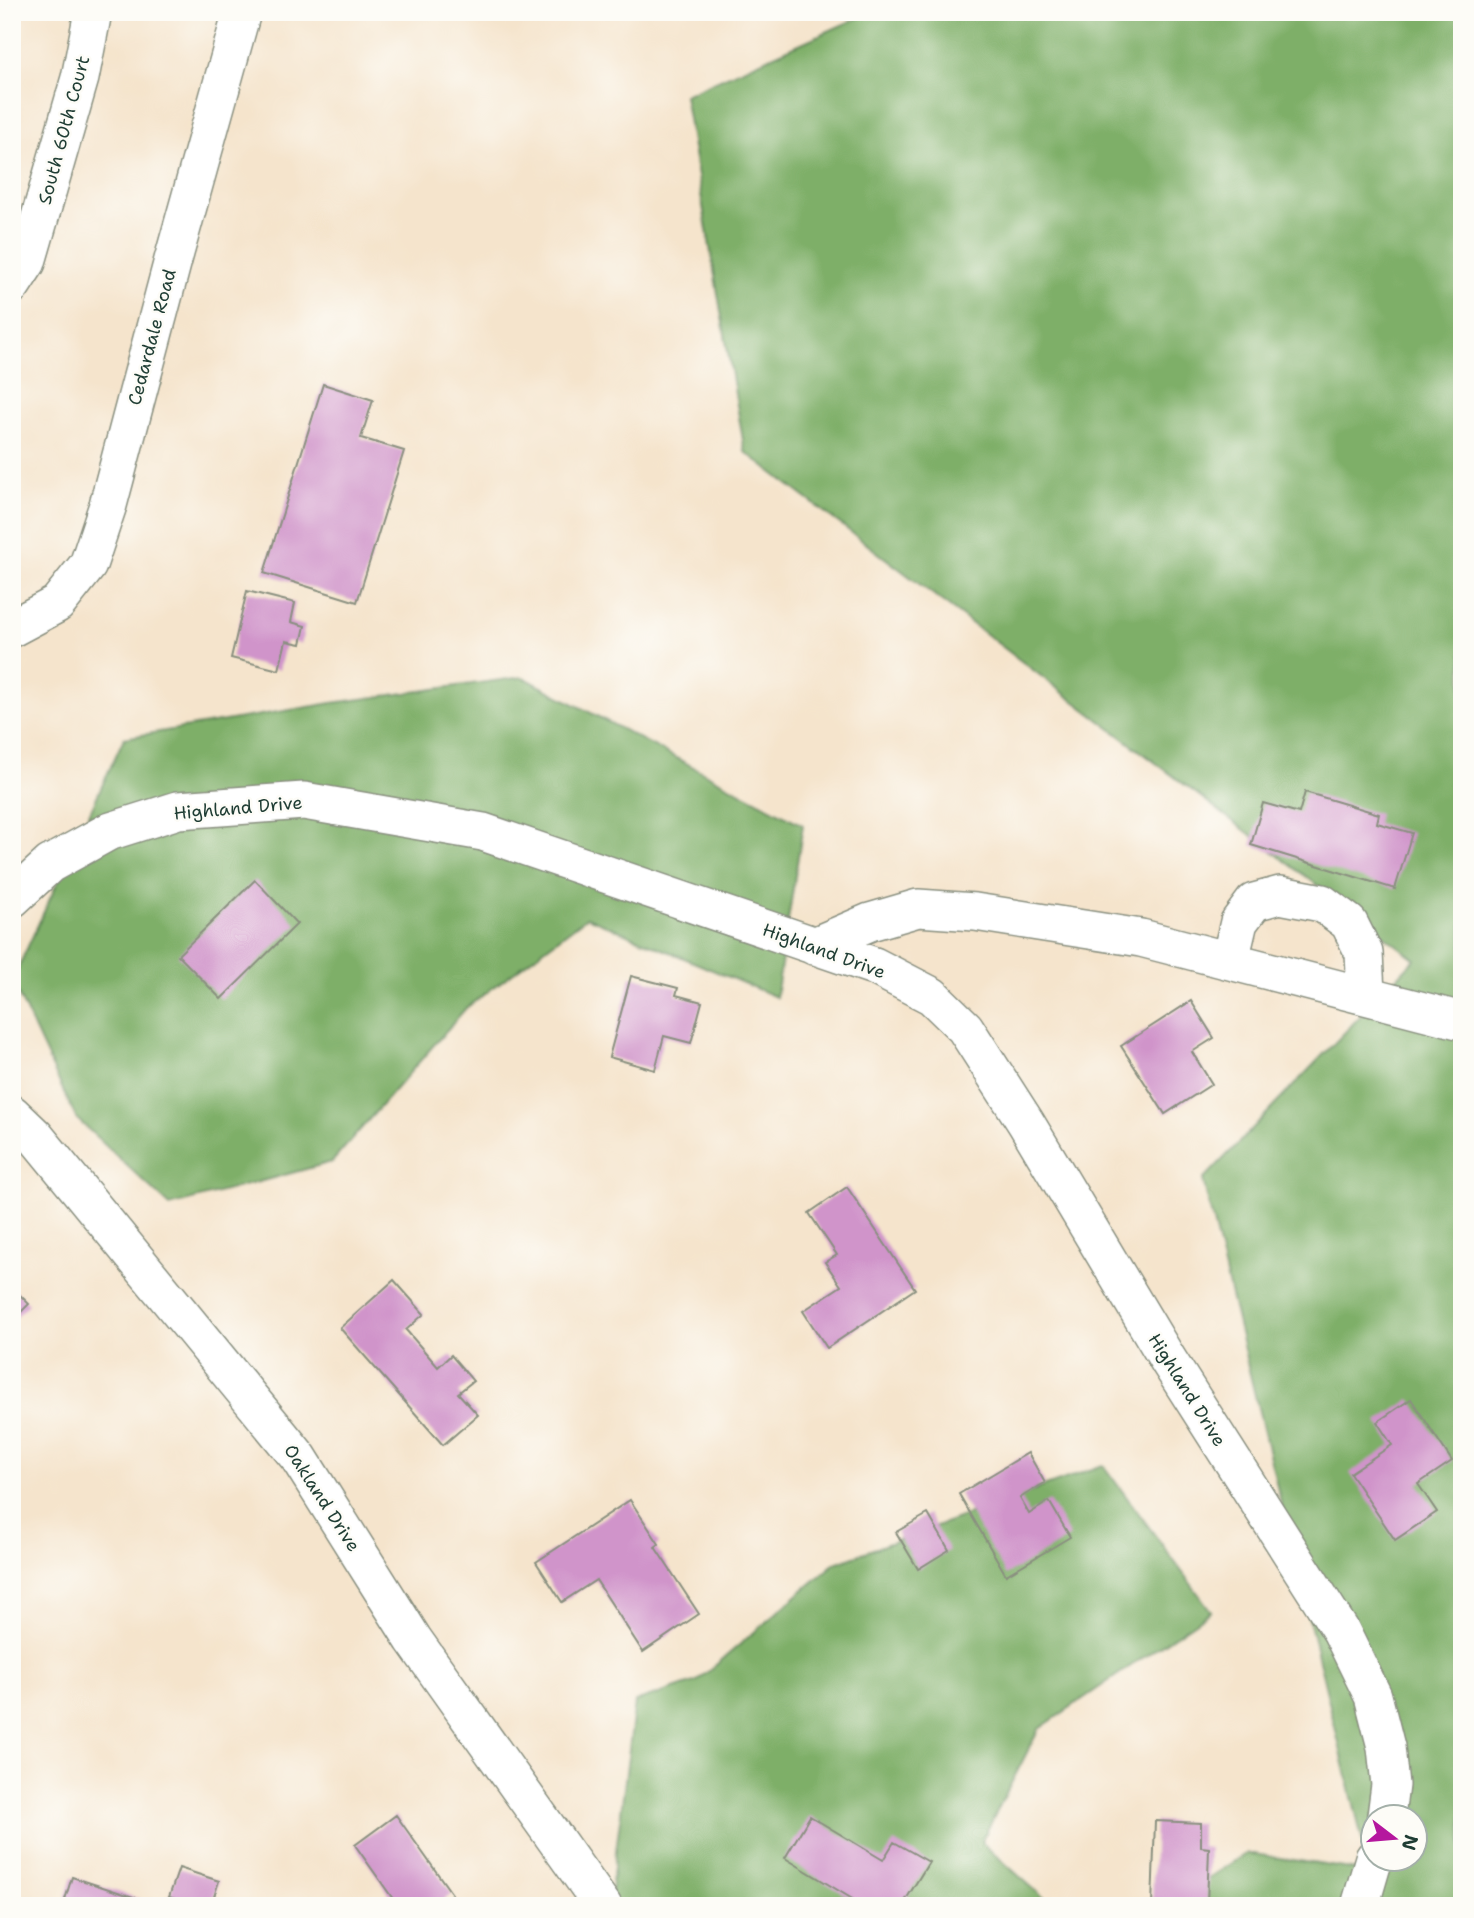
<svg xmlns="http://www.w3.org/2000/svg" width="1474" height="1918" viewBox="0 0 1474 1918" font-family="'Shantell Sans',sans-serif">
	<rect width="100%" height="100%" fill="#fdfcf7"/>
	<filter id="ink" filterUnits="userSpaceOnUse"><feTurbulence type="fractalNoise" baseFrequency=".0143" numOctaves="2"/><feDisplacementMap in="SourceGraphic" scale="14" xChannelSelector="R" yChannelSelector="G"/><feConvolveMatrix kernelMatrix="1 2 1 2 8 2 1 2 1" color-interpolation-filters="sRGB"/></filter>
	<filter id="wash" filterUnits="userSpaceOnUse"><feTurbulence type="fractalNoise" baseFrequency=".00686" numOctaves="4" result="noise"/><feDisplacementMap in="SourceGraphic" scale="28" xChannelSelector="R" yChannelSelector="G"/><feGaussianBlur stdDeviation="1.57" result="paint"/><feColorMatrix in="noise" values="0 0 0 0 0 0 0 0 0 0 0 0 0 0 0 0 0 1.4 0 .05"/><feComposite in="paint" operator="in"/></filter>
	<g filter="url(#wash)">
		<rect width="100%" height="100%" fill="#f5e4cc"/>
		<path fill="#7eaf68" stroke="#4e764e" stroke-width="2" fill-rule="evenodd" d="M871 12H1462V1906H1165L1247 1853 1370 1872 1203 1180 1415 959 745 452 684 95ZM1372 1816H1414V1858H1372Z
			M523 677 803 825 776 997 587 917 466 1008 332 1162 170 1206 76 1118 12 981 124 738 332 703Z
			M1103 1465 1211 1611 1039 1729 981 1842 1053 1906H609L635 1702 697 1681 835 1563Z"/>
		<g id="blocks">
			<path fill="#d094ca" d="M323 384 373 400 361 438 404 451 357 602 264 573Z
				M247 591 295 603 291 622 305 626 301 644 286 641 279 670 231 658Z
				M1305 792 1379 814 1377 823 1412 833 1395 889 1251 845 1263 803 1299 813Z
				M255 880 297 924 221 999 178 955Z
				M631 976 678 988 676 995 702 1002 691 1043 664 1036 655 1070 609 1057Z
				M1191 1001 1214 1038 1192 1052 1212 1084 1165 1114 1121 1046Z
				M847 1187 915 1289 827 1348 803 1311 841 1286 825 1262 837 1255 809 1213Z
				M394 1280 424 1314 406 1330 438 1367 451 1355 473 1381 458 1393 478 1415 443 1445 340 1328Z
				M12 1287 29 1304 12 1321Z
				M1411 1399 1452 1461 1418 1484 1437 1512 1395 1540 1350 1473 1392 1445 1377 1422Z
				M1028 1453 1045 1483 1020 1498 1029 1514 1049 1501 1070 1537 1006 1575 959 1494Z
				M630 1500 659 1544 655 1547 699 1614 643 1652 596 1580 562 1602 536 1562Z
				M928 1514 949 1550 918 1569 896 1532Z
				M396 1815 452 1894 435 1906H398L355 1845Z
				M810 1816 883 1860 894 1842 929 1862 902 1906H864L785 1858Z
				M1155 1821 1201 1823V1847L1209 1848 1207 1906H1152Z
				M179 1868 219 1881 211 1906H197L169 1897Z
				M72 1877 158 1905V1906H63Z"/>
		</g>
	</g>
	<g filter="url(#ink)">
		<use href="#blocks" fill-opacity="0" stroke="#8a9080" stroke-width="2"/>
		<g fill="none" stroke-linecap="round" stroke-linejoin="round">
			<defs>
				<path id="minor" d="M12 285 27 262 80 78 93 12
					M12 628 57 604 88 565 108 505 173 260 242 12
					M12 899 50 864 108 832 178 810 304 801 483 832 874 966 932 996 965 1028 1026 1123 1168 1360 1341 1631 1373 1696 1386 1747 1390 1785 1386 1816
					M814 946 870 922 918 908 975 912 1141 938 1462 1021
					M1230 960 1239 922 1254 902 1280 895 1322 903 1349 923 1364 953 1366 994
					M12 1114 35 1136 299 1458 413 1639 603 1906
					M1360 1906 1374 1858"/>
			</defs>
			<use href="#minor" stroke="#8a9080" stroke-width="40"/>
			<use href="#minor" stroke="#fff" stroke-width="37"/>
		</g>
	</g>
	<g text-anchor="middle" stroke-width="5" stroke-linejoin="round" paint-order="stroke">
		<g font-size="18" fill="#1f3d34" stroke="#fdfcf7">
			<text transform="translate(64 130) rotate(-75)" y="6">South 60th Court</text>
			<text transform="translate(152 337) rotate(-75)" y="6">Cedardale Road</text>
			<text transform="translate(238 808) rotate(-5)" y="6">Highland Drive</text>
			<text transform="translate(824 951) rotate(20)" y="6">Highland Drive</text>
			<text transform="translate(1187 1390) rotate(58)" y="6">Highland Drive</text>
			<text transform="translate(322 1498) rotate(57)" y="6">Oakland Drive</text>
		</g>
	</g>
	<rect width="1474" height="1918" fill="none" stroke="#fdfcf7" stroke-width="42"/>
	<g transform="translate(1394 1838) rotate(106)"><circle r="33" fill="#fdfcf7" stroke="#a4b0a9" stroke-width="2"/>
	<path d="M0-5L12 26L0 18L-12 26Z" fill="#b5179e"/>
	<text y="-10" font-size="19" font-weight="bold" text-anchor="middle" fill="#1f3d34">N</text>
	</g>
</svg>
